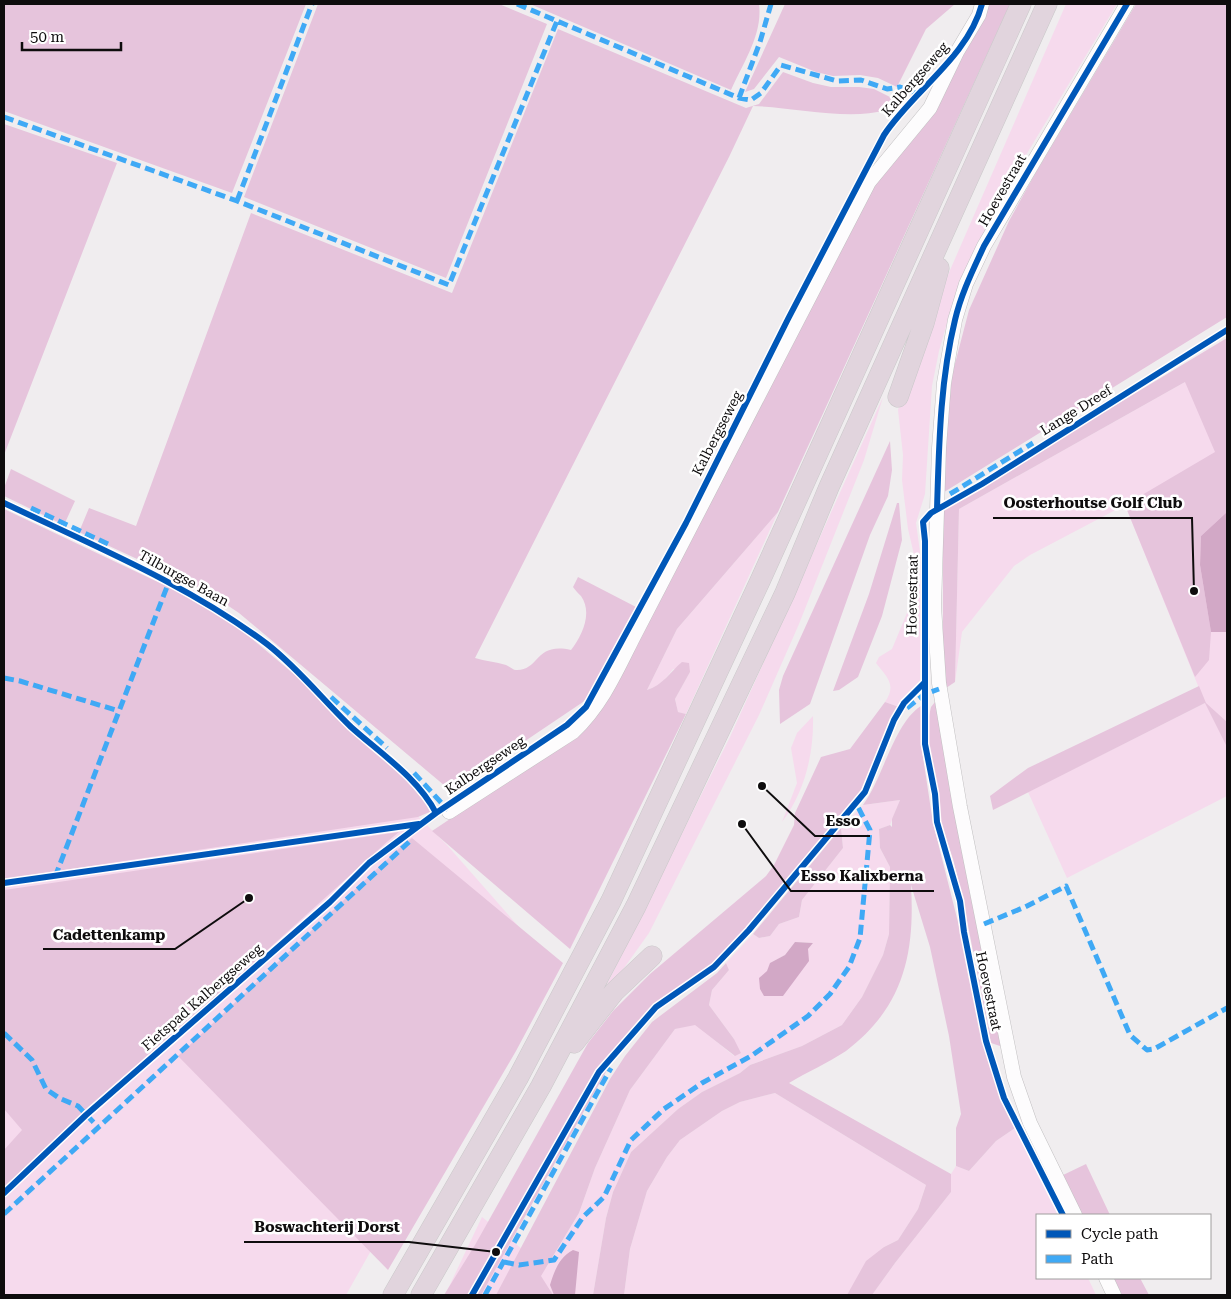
<svg xmlns="http://www.w3.org/2000/svg" width="1231" height="1299" viewBox="0 0 1231 1299" font-family="'Roboto Serif',serif">
	<rect width="100%" height="100%" fill="#f0edef"/>
	<path fill="#f6daed" fill-rule="evenodd" d="M1066 4H1117L1020 165 980 240 956 292 939 351 932 386 925 494 916 523 922 566 920 684 899 707 885 702C897 685 887 677 876 663L879 657 892 649 907 613 915 559 908 529 902 480 903 455 898 410 904 391 944 284Z
		M1227 338V796L1067 878 1028 792 1205 703 1125 505 1030 555 1014 566 962 632 955 682 959 509 1185 382 1179 367Z
		M883 397 864 460 799 624 759 715 649 933 594 1010 730 737Z
		M778 512 686 714 678 712 675 699 690 672 673 669C666 679 659 686 647 690L677 629Z
		M4 522 240 640 447 845 540 951 346 1295H4Z
		M813 716C814 753 805 792 782 822L797 783 791 748 797 733Z
		M900 800 890 825 879 829 880 848 890 867 889 934 883 955 862 997 842 1025 802 1046 750 1065 740 1073 702 1092 678 1109 631 1152 613 1192 606 1218 593 1295H445L482 1217 546 1268 579 1213 595 1168 630 1090 675 1029 695 1024 734 1056V1039L709 1005 712 990 729 970 726 963 753 934 759 938 770 936 779 924 799 917 802 900 843 848 841 828 863 805ZM795 942 813 943 808 949 770 963 785 955Z
		M775 1093 926 1185 918 1209 898 1240 884 1247 847 1295H624L630 1249 647 1191 667 1157 680 1140 722 1111 740 1102Z
		M1015 1128 1058 1215H1037V1278H1088L1096 1295H872L895 1263 951 1192V1174L956 1166 969 1171 996 1141Z"/>
	<path fill="#e6c4dc" d="M4 4H306L232 193 4 111Z
		M318 4H499L547 24 446 278 244 197Z
		M530 4H759C763 34 743 63 731 90Z
		M785 4H955L926 29 897 87 878 78 860 75 833 76 816 72 779 57 754 89 745 92Z
		M981 4H1010L778 512 677 629 647 690C663 685 670 672 682 662L689 663 690 672 675 699 678 712 686 714 570 949 432 831 576 735 874 184 926 122Z
		M1136 4H1227V317L941 494 952 375 969 310 1009 221 1035 174Z
		M558 29 746 108 759 104 783 72 813 83 831 87H859L874 89 892 98 885 110C850 121 791 107 753 106L729 157 475 658C485 661 496 662 506 665 509 666 513 670 516 670 540 671 534 642 571 650 582 636 593 613 581 596 578 593 576 591 573 587L578 577 638 608 598 686 583 702 451 791 239 613 206 591 79 532 89 508 136 526 251 213 452 293Z
		M4 124 117 163 4 455Z
		M1227 338V512L1201 536 1200 565 1211 632 1209 660 1195 677 1125 505 1215 452 1185 382 959 509 955 682 943 690V509Z
		M890 441 892 470 888 496 870 535 810 704 780 724 779 690 783 676Z
		M11 469 75 501 64 525 4 496V488Z
		M897 503H899L902 540 882 616 858 677 839 690 833 691 869 594Z
		M4 509 200 602 232 622 376 743 432 811 418 817 4 879Z
		M1199 686 1206 703 1227 722V747L1205 703 993 810 990 796 1028 768Z
		M885 702 899 707 858 797 847 811 796 868 718 963 647 1017 621 1045 481 1295H444L475 1245 588 1043 613 1011 650 974 766 876 774 865 794 825 795 813 821 757 850 749Z
		M935 702 1003 1047 991 1043 962 895 953 859 941 823 938 793 928 743 929 716 931 707Z
		M921 706V744L933 823 962 938 983 1041 994 1079 1015 1128 996 1141 969 1171 956 1166V1128L961 1114 949 1036 930 947 911 885C915 953 904 1007 846 1051 828 1063 807 1072 789 1083L951 1174V1192L895 1263 872 1295H847L866 1261 884 1247 898 1240 918 1209 926 1185 775 1093 740 1102 722 1111 680 1140 667 1157 647 1191 630 1249 624 1295H593L606 1218 613 1192 631 1152 678 1109 702 1092 740 1073 750 1065 802 1046 842 1025 862 997 883 955 889 934 890 867 880 848 879 829 890 825 892 827V819L900 800 863 805C883 778 894 723 921 706Z
		M841 828 843 848 802 900 799 917 779 924 770 936 759 938 753 934Z
		M399 832 388 841 4 1188V1150L22 1130 4 1109V890Z
		M412 838 563 963 516 1051 388 1270 178 1056 396 851Z
		M726 963 729 970 712 990 709 1005 734 1039 741 1053 735 1056 695 1025 675 1029 630 1090 595 1168 579 1213 541 1276 553 1295H496L610 1079 625 1056 652 1022 717 973Z
		M1086 1164 1110 1215H1082L1061 1176Z
		M1113 1278H1140L1149 1295H1122Z"/>
	<path fill="#d2a8c6" d="M1227 512V632H1211L1200 565 1201 536Z
		M795 942 813 943 808 949 809 961 783 996H764L760 989 759 978 767 971 770 963 785 955Z
		M573 1250 579 1252 575 1295H554L550 1285C554 1272 559 1257 573 1250Z"/>
	<g fill="none" stroke-linecap="round" stroke-linejoin="round">
		<defs>
			<path id="minor" d="M449 812 573 732C601 706 616 672 633 638L869 182 930 108 957 52 979 15 982 4
				M1075 1215 1030 1123 1014 1077 960 807 939 683 934 606 939 448 944 383 955 320 966 284 984 246 1127 4
				M1106 1278 1114 1295"/>
			<path id="highway" d="M898 397 924 323 939 268
				M574 1043 614 992 652 956
				M393 1295 518 1078 611 901 760 581 1021 4
				M421 1295 541 1086 636 906 785 593 829 487 1047 4"/>
		</defs>
		<use href="#minor" stroke="#c2c0c2" stroke-width="15"/>
		<use href="#highway" stroke="#c9c8c9" stroke-width="21"/>
		<use href="#minor" stroke="#fdfcfd" stroke-width="14"/>
		<use href="#highway" stroke="#e1d4dd" stroke-width="20"/>
		<path stroke="#3fa9f5" stroke-width="5" stroke-dasharray="10 5" stroke-linecap="butt" d="M517 4 739 98 751 100 761 93 781 65 837 81 861 80 887 89 900 87 918 94
			M739 98 760 42 771 4
			M4 117 237 201 449 285 557 21
			M237 201 312 4
			M950 494 1033 443
			M31 508 108 544
			M4 678 20 681 119 711
			M331 697 387 748
			M907 708 925 694 939 689
			M414 773 448 810
			M55 877 170 579
			M984 924 1025 907 1066 886 1130 1035 1147 1050 1154 1049 1227 1008
			M4 1033 32 1060 46 1089 59 1098 78 1106 98 1127
			M4 1214 409 842
			M504 1262 519 1265 554 1260 583 1217 604 1197 631 1140 664 1109 702 1083 751 1056 808 1016 830 994 849 967 860 938 870 830 858 807
			M485 1295 611 1068"/>
		<defs>
			<path id="cycleway" d="M4 503C94 546 187 584 267 644 298 668 323 700 351 727 380 753 418 778 436 813
				M937 509C939 446 940 381 955 320 961 294 973 270 984 246L1127 4
				M4 883 419 824
				M4 1193 86 1115 330 902 369 863 436 813 567 725 586 707 686 523 788 319 884 135C913 91 968 57 982 4
				M1063 1215 1004 1098 986 1041 964 932 960 901 937 822 935 794 925 744V541L923 522 931 513 982 484 1227 330
				M472 1295 599 1072 656 1007 714 967 749 930 865 792 894 720 904 703 924 683"/>
		</defs>
		<use href="#cycleway" stroke="#fff" stroke-width="9"/>
		<use href="#cycleway" stroke="#0057b8" stroke-width="6"/>
	</g>
	<g text-anchor="middle" stroke-width="5" stroke-linejoin="round" paint-order="stroke">
		<g font-size="14" fill="#0e0c0d" stroke="#fff">
			<text transform="translate(915 79) rotate(-49)" y="5">Kalbergseweg</text>
			<text transform="translate(1002 190) rotate(-60)" y="5">Hoevestraat</text>
			<text transform="translate(1076 410) rotate(-32)" y="5">Lange Dreef</text>
			<text transform="translate(717 433) rotate(-63)" y="5">Kalbergseweg</text>
			<text transform="translate(184 578) rotate(29)" y="5">Tilburgse Baan</text>
			<text transform="translate(912 595) rotate(-89)" y="5">Hoevestraat</text>
			<text transform="translate(485 765) rotate(-34)" y="5">Kalbergseweg</text>
			<text transform="translate(989 991) rotate(78)" y="5">Hoevestraat</text>
			<text transform="translate(202 997) rotate(-41)" y="5">Fietspad Kalbergseweg</text>
		</g>
	</g>
	<path fill="none" stroke="#0e0c0d" stroke-width="2" d="M1194 591L1192 518H993M762 786L815 836H870M742 824L791 891H934M249 898L175 949H43M496 1252L409 1242H244"/>
	<g fill="#0e0c0d" stroke="#fff" stroke-width="2">
		<circle cx="1194" cy="591" r="5"/>
		<circle cx="762" cy="786" r="5"/>
		<circle cx="742" cy="824" r="5"/>
		<circle cx="249" cy="898" r="5"/>
		<circle cx="496" cy="1252" r="5"/>
	</g>
	<g font-size="15" text-anchor="middle" font-weight="bold" fill="#0e0c0d" stroke="#fff" stroke-width="5" stroke-linejoin="round" paint-order="stroke">
		<text x="1093" y="508">Oosterhoutse Golf Club</text>
		<text x="843" y="826">Esso</text>
		<text x="862" y="881">Esso Kalixberna</text>
		<text x="109" y="940">Cadettenkamp</text>
		<text x="327" y="1232">Boswachterij Dorst</text>
	</g>
	<rect width="1231" height="1299" fill="none" stroke="#0e0c0d" stroke-width="10"/>
	<rect x="1036" y="1214" width="175" height="65" fill="#ffffff" stroke="#9f9e9e"/>
	<rect x="1046" y="1230" width="25" height="8" fill="#0057b8" stroke="#9f9e9e"/>
	<text x="1081" y="1239" font-size="15" fill="#0e0c0d">Cycle path</text>
	<rect x="1046" y="1255" width="25" height="8" fill="#3fa9f5" stroke="#9f9e9e"/>
	<text x="1081" y="1264" font-size="15" fill="#0e0c0d">Path</text>
	<path d="M22 42v8h99v-8" fill="none" stroke="#0e0c0d" stroke-width="2.5"/>
	<text x="30" y="42" font-size="15" fill="#0e0c0d" stroke="#ffffff" stroke-width="4" paint-order="stroke">50 m</text>
</svg>
